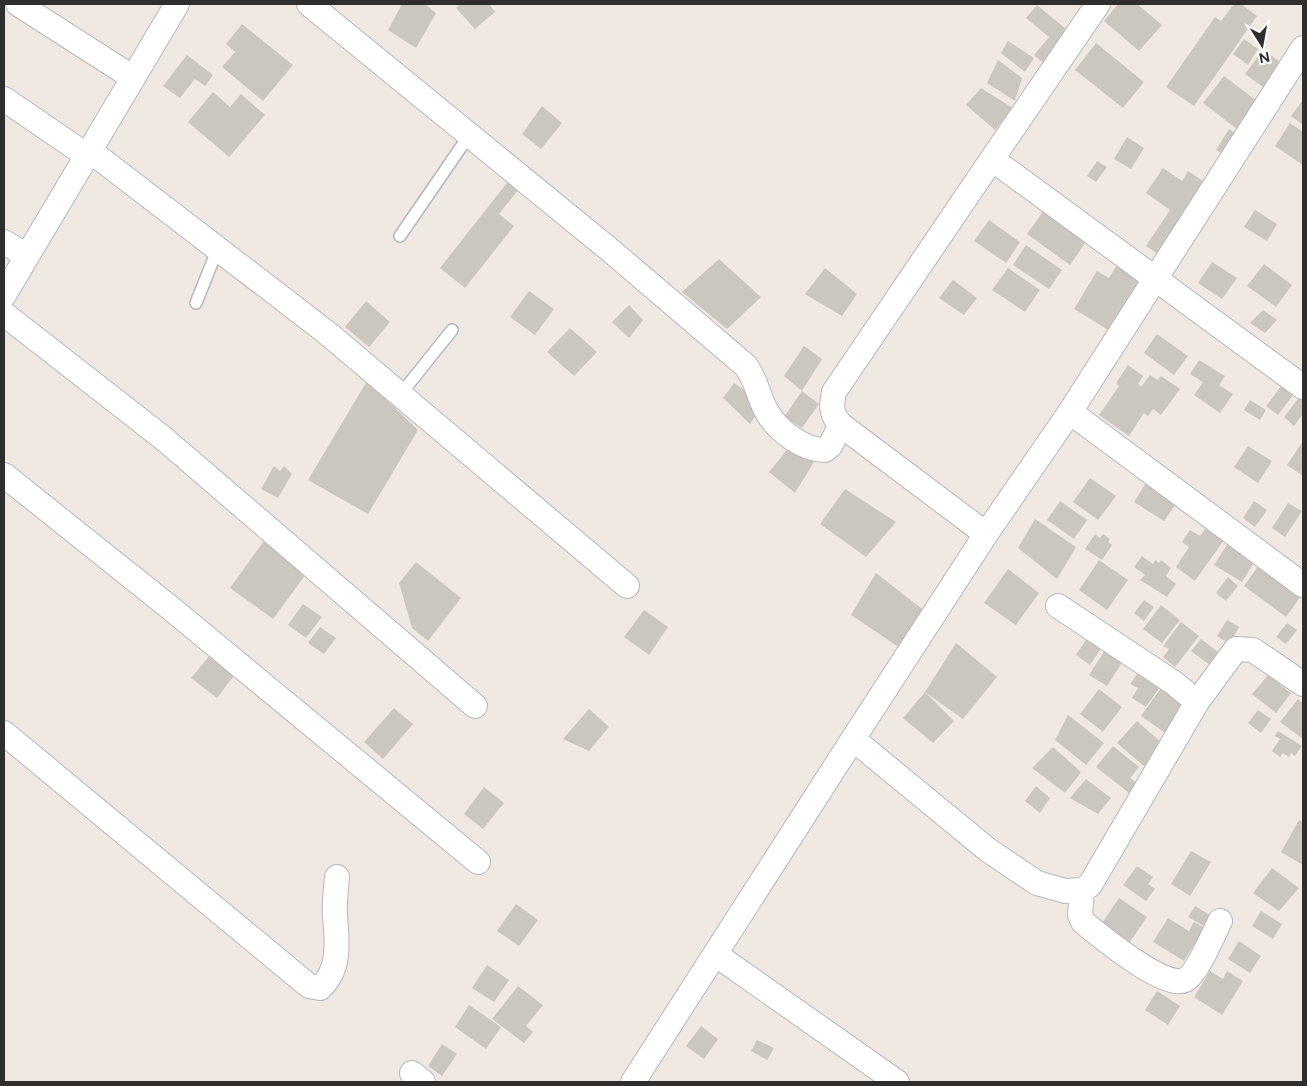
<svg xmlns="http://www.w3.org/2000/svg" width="1307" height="1086" viewBox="0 0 1307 1086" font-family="Figtree,sans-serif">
	<rect width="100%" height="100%" fill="#efe9e1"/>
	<path fill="#cbc7bf" d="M402 4H425L436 13 416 48 388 30Z
		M460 4H489L495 12 475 29 456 8Z
		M1118 4H1137L1162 25 1139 51 1104 21Z
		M1234 4H1241L1257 16 1194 106 1166 87 1215 17 1221 21Z
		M1037 5 1078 39 1052 70 1034 55 1049 37 1026 18Z
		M242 24 293 65 263 101 222 67 235 52 226 44Z
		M1244 39 1258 49 1248 65 1233 54Z
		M1008 41 1034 58 1025 72 1001 53Z
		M1096 43 1144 82 1123 108 1075 70Z
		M1263 50 1288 67 1270 92 1245 74Z
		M187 55 213 75 205 86 195 79 180 98 163 86Z
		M998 60 1022 78 1015 101 987 83Z
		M1224 76 1262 105 1241 132 1203 103Z
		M981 88 1013 108 995 130 966 105Z
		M213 92 230 107 241 94 265 115 229 157 188 122Z
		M1303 100V125L1291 116Z
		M542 106 562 123 541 149 522 134Z
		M1290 123 1303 132V165L1275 146Z
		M1229 129 1240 136 1228 157 1216 150Z
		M1127 137 1144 148 1131 169 1114 159Z
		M1097 161 1107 167 1096 182 1087 176Z
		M1163 168 1182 181 1188 171 1212 187 1164 258 1146 246 1170 210 1146 193Z
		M510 179 518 190 499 214 514 226 465 288 440 268Z
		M1045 209 1088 239 1070 265 1027 234Z
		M1255 210 1277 224 1267 241 1244 227Z
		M989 220 1020 242 1006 263 974 241Z
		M1026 245 1062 270 1049 289 1013 265Z
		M719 259 761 297 727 329 682 292Z
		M1120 260 1150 278 1110 331 1074 309 1097 271 1109 278Z
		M1212 262 1237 278 1222 299 1198 283Z
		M1264 264 1292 285 1276 307 1247 286Z
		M825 268 857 294 842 316 805 294Z
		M1008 268 1040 290 1025 312 992 290Z
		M953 280 977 298 964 315 939 298Z
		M529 291 554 309 535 335 510 317Z
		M366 301 390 322 369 347 345 327Z
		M629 305 643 320 629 338 612 322Z
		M1263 310 1277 320 1265 333 1250 323Z
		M570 328 597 352 574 376 547 352Z
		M1157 334 1188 356 1174 375 1144 353Z
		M804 346 822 359 802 391 784 376Z
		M1199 360 1225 376 1219 385 1233 394 1220 413 1194 395 1203 382 1190 374Z
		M1128 365 1143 376 1138 384 1141 387 1150 375 1158 380 1161 376 1180 389 1161 415 1153 409 1148 416 1144 413 1129 436 1099 415 1119 386 1116 383Z
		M367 381 418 430 368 514 308 480Z
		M734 383 764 404 750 424 723 398Z
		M1282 385 1294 394 1278 415 1266 406Z
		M802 391 819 404 802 428 784 417Z
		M1302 394 1303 414 1294 426 1284 417Z
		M1250 400 1266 410 1260 420 1244 410Z
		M1303 441V476L1287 465Z
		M790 446 814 462 795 493 769 472Z
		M1248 446 1272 461 1258 483 1234 467Z
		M274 466 280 471 284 466 292 474 278 498 261 489Z
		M1090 478 1116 496 1098 520 1073 502Z
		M1147 481 1178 501 1164 521 1134 502Z
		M845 489 896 522 866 557 820 524Z
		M1060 501 1087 520 1074 539 1047 520Z
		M1254 501 1267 510 1255 527 1243 518Z
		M1288 503 1302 511 1285 537 1272 528Z
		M1035 519 1076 547 1057 579 1018 548Z
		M1208 525 1226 537 1195 581 1176 567 1189 547 1182 542 1190 530 1200 536Z
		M1095 534 1100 538 1103 534 1110 539 1108 542 1112 545 1102 560 1085 549Z
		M266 538 309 570 273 619 230 588Z
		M1231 539 1258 556 1242 582 1214 565Z
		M1142 556 1153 564 1155 560 1159 563 1161 560 1171 568 1166 576 1176 584 1167 597 1140 580 1145 575 1134 567Z
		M1099 560 1128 580 1107 610 1079 590Z
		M1262 561 1303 593 1286 617 1244 586Z
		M416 562 461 598 428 641 412 628 399 583Z
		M1008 569 1039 593 1016 625 984 603Z
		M876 573 926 612 903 650 851 615Z
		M1228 577 1238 586 1226 601 1216 593Z
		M1144 600 1154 607 1144 621 1134 613Z
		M303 604 322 617 306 638 288 625Z
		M1161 605 1180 620 1162 643 1143 629Z
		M644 610 668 627 649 655 624 637Z
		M1227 620 1239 627 1230 644 1217 636Z
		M1181 622 1199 636 1175 667 1163 657 1169 649 1163 646Z
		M1287 623 1297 630 1286 644 1276 637Z
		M320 627 336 638 324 654 308 643Z
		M1092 631 1106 641 1090 665 1076 655Z
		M1201 639 1227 659 1218 671 1191 651Z
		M956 643 997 677 963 719 925 692 954 721 933 743 903 718 925 692Z
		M1109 644 1127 655 1107 686 1089 675Z
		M211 654 227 666 233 677 217 698 191 678Z
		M1140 670 1162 684 1146 707 1132 698 1138 688 1130 684Z
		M1268 675 1291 693 1276 713 1252 694Z
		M1163 685 1193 706 1171 737 1141 716Z
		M1099 689 1122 707 1103 732 1080 714Z
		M1298 699 1303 703V739L1280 722Z
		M394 708 413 724 383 759 364 742Z
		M589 709 609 727 589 751 563 739Z
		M1258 710 1271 719 1261 733 1248 723Z
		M1068 715 1104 743 1086 765 1055 740Z
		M1137 721 1164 745 1145 767 1117 743Z
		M1278 731 1302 746 1295 756 1291 753 1289 757 1283 753 1280 757 1272 751 1280 739 1275 736Z
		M1113 746 1139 767 1130 778 1137 783 1129 793 1096 767Z
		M1053 747 1081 772 1065 793 1032 768Z
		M1086 779 1111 798 1098 814 1070 798Z
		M1036 786 1050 798 1040 813 1025 801Z
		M484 787 504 803 483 829 464 814Z
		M1299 820 1303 822V865L1281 852Z
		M1191 851 1211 862 1190 896 1171 884Z
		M1137 866 1153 877 1148 884 1155 889 1146 901 1123 885Z
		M1272 868 1299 888 1279 911 1253 893Z
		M1119 898 1147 917 1130 942 1102 923Z
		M516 904 538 920 519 946 497 931Z
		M1195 906 1210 915 1204 926 1188 917Z
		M1261 911 1282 924 1273 939 1252 926Z
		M1168 918 1189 931 1194 922 1205 928 1184 961 1153 942Z
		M1239 941 1261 956 1250 973 1228 959Z
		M487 965 509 980 494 1002 472 988Z
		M1210 971 1223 979 1227 971 1243 981 1222 1015 1194 997Z
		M518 986 543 1005 526 1026 533 1032 524 1043 492 1019Z
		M1157 991 1180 1006 1168 1025 1145 1010Z
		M469 1005 501 1027 486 1049 455 1027Z
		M701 1026 718 1039 704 1059 686 1046Z
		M757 1040 774 1048 767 1060 751 1051Z
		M442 1044 457 1054 442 1076 428 1066Z"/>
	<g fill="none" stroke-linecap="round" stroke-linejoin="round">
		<defs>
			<path id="lane" d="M400 236 470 134
				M196 303 218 248
				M400 395 452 330"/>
			<path id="street" d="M18 4 132 77
				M309 4 610 250 746 366C758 383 758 397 767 412 778 431 803 450 825 450L830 446 841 425 986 534
				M1098 4 992 159 1303 387
				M4 99 86 155
				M89 150 326 332 627 586
				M4 242 27 256
				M4 295 177 4
				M4 314 163 438 475 706
				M1070 412 1303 585
				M841 425C831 415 831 406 834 392L992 159
				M4 475 168 606 478 862
				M1058 606 1174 683 1197 702
				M4 733 309 986 320 988C341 969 337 942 335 916 334 903 336 890 337 877
				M853 739 988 850 1037 883 1065 891 1082 890 1090 885 1197 702 1236 649 1253 650 1303 684
				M1082 890 1080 915 1083 922C1100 936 1165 990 1185 980 1197 974 1213 935 1220 921
				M715 954 897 1082
				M412 1073 423 1082
				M633 1082 853 739 986 534 1070 412 1303 48"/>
		</defs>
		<use href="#lane" stroke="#b4b7c1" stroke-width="14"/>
		<use href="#street" stroke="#b4b7c1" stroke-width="26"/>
		<use href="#lane" stroke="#fff" stroke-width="11"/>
		<use href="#street" stroke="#fff" stroke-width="24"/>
	</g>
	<rect width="1307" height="1086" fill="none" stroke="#2e2e2e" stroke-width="10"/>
	<g transform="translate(1262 45) rotate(169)" stroke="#ffffff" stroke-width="4" paint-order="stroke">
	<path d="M0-4L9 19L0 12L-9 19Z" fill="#2e2e2e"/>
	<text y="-8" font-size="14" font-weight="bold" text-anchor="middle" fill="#2e2e2e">N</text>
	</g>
</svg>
